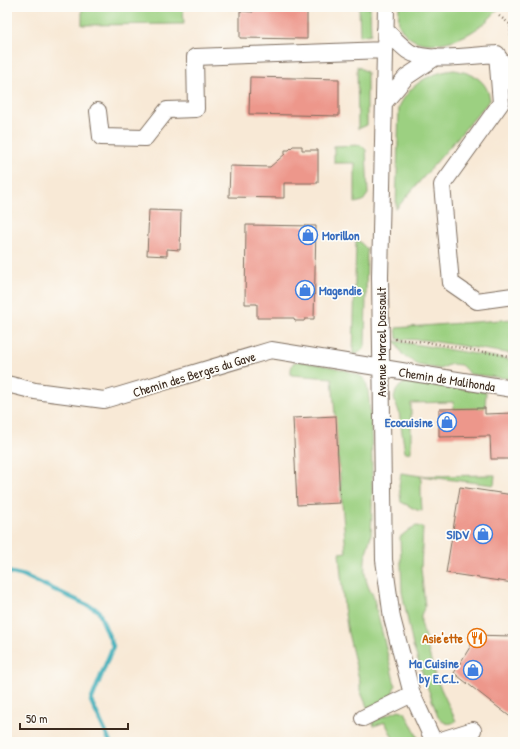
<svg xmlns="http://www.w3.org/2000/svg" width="520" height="749" viewBox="0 0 520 749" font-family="'Patrick Hand',sans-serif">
	<rect width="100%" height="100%" fill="#fdfcf7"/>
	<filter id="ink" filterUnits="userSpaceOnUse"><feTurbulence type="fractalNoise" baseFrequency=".025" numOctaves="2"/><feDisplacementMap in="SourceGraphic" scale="8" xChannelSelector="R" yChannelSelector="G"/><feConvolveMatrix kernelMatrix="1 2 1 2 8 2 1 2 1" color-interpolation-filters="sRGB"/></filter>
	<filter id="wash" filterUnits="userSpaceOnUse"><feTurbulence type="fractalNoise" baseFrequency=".012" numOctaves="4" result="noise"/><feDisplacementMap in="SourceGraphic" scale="16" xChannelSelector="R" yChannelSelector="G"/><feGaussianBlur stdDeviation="0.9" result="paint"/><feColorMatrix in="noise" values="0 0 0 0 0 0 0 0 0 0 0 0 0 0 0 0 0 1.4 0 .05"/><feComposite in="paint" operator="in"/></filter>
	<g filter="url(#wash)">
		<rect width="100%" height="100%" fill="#f8e9d6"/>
		<path fill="#9cd081" stroke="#6c7d50" d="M82 7H183L184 24 82 25Z
			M359 7H370L371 34 360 36Z
			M399 7H500C492 17 482 26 470 33 451 44 417 51 403 31 401 29 400 27 399 25 398 20 399 12 399 7Z
			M357 66 367 72V125L358 129Z
			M454 70C472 73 487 79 490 100L396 209 399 107C410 84 429 73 454 70Z
			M361 145 366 150 368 194 363 201 355 203V163H334V146Z
			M356 240 359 241 367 249 365 345C363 351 359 353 353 355Z
			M513 319V354L425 340 397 339 396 328Z
			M395 341 513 360V379L470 374 461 365 451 364 440 369 418 365 402 354Z
			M299 361C313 364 357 369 365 380 373 392 373 513 371 534 370 541 367 548 366 554 363 567 365 585 373 595L395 685 391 698 368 709 360 690V683L348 633 344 607 339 553 346 552 332 378 291 375V369L293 363Z
			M411 382 486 392 485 408 454 409 453 402 411 403V452L405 453 399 412 394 398 396 391 400 386 404 383Z
			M401 473 421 476 495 475 494 485 421 476V493L422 511 417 510 401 502 399 486Z
			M416 526 423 527 421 568 425 606 421 615V622L435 676 456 721C448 726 444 723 438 717L413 646 402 592 400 537 410 529Z
			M399 710 405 712 420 742H395L385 722 374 726 373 723 375 720Z"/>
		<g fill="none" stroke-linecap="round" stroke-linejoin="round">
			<path stroke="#3eaeb9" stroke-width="4.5" d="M7 572 25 576 98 610 113 646 91 701 110 742"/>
		</g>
		<g id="blocks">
			<path fill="#ed978b" d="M253 7H307V39L240 38V11L253 12Z
				M250 77 339 79V116L249 114Z
				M293 146H302V150H318V183H284V198L229 197 230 166 270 167 285 154V150H289Z
				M149 210 181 211 180 250 167 249V256L147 255Z
				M246 225 316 226 314 319H305L304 321H295L294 318H257V304H245Z
				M485 408V414L513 413V459H491L490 436 439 437V409Z
				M336 416 340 503 297 505 293 418Z
				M460 487 513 495V583L446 573Z
				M470 635 513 636V719L454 673 470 647Z"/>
		</g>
	</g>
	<g filter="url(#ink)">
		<use href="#blocks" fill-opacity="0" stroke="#7d6d5e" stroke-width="1"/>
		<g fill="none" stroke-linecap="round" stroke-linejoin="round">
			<defs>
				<path id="minor" d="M386 7 380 277 384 560 392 618 412 694 434 742
					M385 30C393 37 400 45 408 51 425 63 476 55 497 54
					M497 54 501 103 442 185 451 283 477 301 513 296
					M500 59 513 83
					M384 103 406 77 436 57
					M98 111 101 137 145 138 167 110 196 109 195 57 385 50
					M7 384 35 391 104 400 271 350 513 389
					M363 718 412 694
					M435 742 473 730"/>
			</defs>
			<use href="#minor" stroke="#7d6d5e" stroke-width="18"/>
			<path stroke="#7d6d5e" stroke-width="2.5" stroke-dasharray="1 3" stroke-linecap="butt" d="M499 16 510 24 512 48
				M510 24 513 20
				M395 339 426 342 513 357"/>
			<use href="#minor" stroke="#fff" stroke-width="16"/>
		</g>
	</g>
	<defs>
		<symbol id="shop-ring" viewBox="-11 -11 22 22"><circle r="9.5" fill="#fdfcf7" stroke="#3f7fe0" stroke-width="1.5"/><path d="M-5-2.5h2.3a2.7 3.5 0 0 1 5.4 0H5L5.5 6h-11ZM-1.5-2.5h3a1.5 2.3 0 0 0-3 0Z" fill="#3f7fe0"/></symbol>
		<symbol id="restaurant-ring" viewBox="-11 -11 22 22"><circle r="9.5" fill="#fdfcf7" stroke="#e8710a" stroke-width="1.5"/><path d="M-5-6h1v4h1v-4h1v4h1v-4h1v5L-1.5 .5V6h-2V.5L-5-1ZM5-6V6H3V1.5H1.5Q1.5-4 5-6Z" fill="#e8710a"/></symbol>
	</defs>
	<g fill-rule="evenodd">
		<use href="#shop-ring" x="297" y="224" width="22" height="22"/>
		<use href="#shop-ring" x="294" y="279" width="22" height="22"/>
		<use href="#shop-ring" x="436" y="411" width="22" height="22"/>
		<use href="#shop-ring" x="472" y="523" width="22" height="22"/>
		<use href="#restaurant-ring" x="466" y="627" width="22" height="22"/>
		<use href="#shop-ring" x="462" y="659" width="22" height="22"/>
	</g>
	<g text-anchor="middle" stroke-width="3.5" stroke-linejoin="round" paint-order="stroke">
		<g font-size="13" font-weight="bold" fill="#366cbe" stroke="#fdfcf7" text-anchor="end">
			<text x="322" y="240" text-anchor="start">Morillon</text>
			<text x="319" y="295" text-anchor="start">Magendie</text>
			<text x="433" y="427">Ecocuisine</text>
			<text x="469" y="539">SIDV</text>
			<text x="459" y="668">Ma Cuisine<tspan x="459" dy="15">by E.C.L.</tspan></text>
		</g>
		<g font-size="13" fill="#3b2a1e" stroke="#fdfcf7">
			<text transform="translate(381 342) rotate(-90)" y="5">Avenue Marcel Dassault</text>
			<text transform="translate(194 374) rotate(-17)" y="5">Chemin des Berges du Gave</text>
			<text transform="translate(447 379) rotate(9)" y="5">Chemin de Malihonda</text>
		</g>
		<g font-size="13" font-weight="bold" fill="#c56008" stroke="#fdfcf7" text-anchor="end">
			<text x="463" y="643">Asie'ette</text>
		</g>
	</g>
	<rect width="520" height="749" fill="none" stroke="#fdfcf7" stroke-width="24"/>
	<path d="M20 723v6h108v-6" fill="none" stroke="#3b2a1e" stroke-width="2"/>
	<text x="26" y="723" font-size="12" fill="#3b2a1e" stroke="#fdfcf7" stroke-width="3" paint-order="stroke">50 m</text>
</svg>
